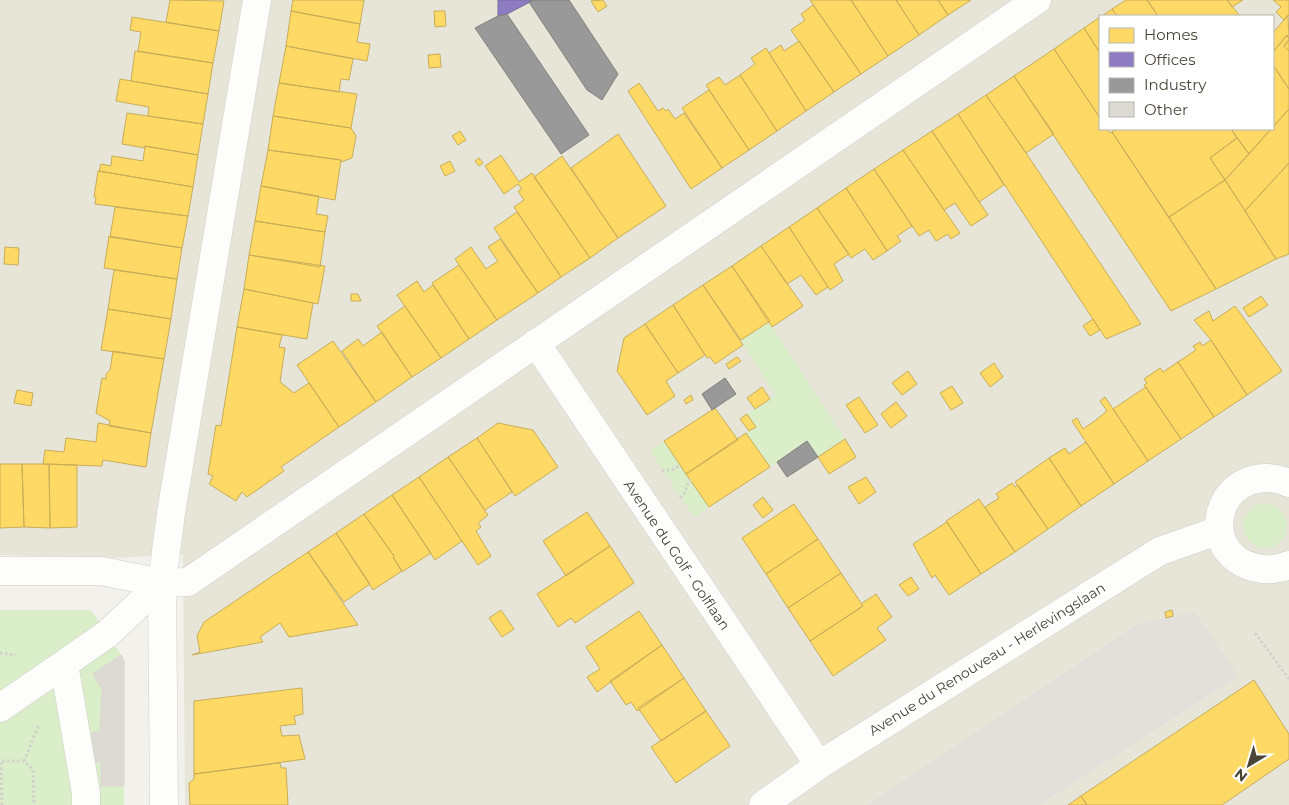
<svg xmlns="http://www.w3.org/2000/svg" width="1289" height="805" viewBox="0 0 1289 805" font-family="Montserrat,sans-serif">
	<rect width="100%" height="100%" fill="#f2f1eb"/>
	<path fill="#e6e5d8" fill-rule="evenodd" d="M0 0H1289V805H185L183 554 118 558 0 555ZM1100 16H1273V129H1100Z"/>
	<path fill="#daeeca" d="M769 322 845 439 818 457 806 441 770 467 746 433 756 427 747 414 775 395 741 340Z
		M664 441 709 507 694 517 650 451Z
		M1243 526a22 22 0 1 1 44 0a22 22 0 1 1-44 0Z
		M0 610H91L121 655 124 661V805H0Z"/>
	<path fill="#e1e0da" d="M1195 612 1238 676 1039 805H867L1138 624Z"/>
	<path fill="#ffd966" stroke="#c8ad58" d="M170 0 224 1 219 31 166 22Z
		M293 0H364L360 24 291 11Z
		M603 0 607 6 598 12 591 1Z
		M810 0H851L888 56 861 74Z
		M851 0H896L919 35 888 56Z
		M896 0H938L948 15 919 35Z
		M938 0H971L948 15Z
		M1126 0H1147L1158 16H1117L1112 9Z
		M1147 0H1227L1240 16H1158Z
		M1227 0H1243L1232 7Z
		M1273 0H1289V15L1284 20 1276 12 1281 7Z
		M813 5 861 74 834 92 791 30 805 20 801 14Z
		M1112 9 1117 16H1102Z
		M291 11 360 24 357 42 370 44 367 61 286 46Z
		M434 11H445L446 26 435 27Z
		M1288 15 1289 38 1287 35 1273 52V33Z
		M132 17 219 31 213 63 138 51 141 32 130 30Z
		M1100 17V53L1084 28Z
		M1084 28 1100 53V118L1054 49Z
		M1287 35 1289 40 1284 46 1289 51V89L1273 65V52Z
		M1289 40V51L1284 46Z
		M799 41 834 92 806 111 769 53 781 45 784 51Z
		M286 46 353 59 349 80 341 79 339 92 279 83Z
		M766 48 806 111 777 131 740 75 755 64 751 58Z
		M1054 49 1100 118V129H1107L1110 133 1112 132 1216 289 1171 311 1014 76Z
		M135 51 213 63 208 94 131 81Z
		M440 54 441 67 429 68 428 55Z
		M1273 65 1289 89V109L1273 127Z
		M740 75 777 131 749 150 706 85 719 77 725 85Z
		M1014 76 1054 134 1026 153 986 95Z
		M120 79 208 94 203 124 148 116 149 107 116 101Z
		M279 83 357 94 351 128 273 116Z
		M639 83 658 111 663 108 666 111 668 109 675 119 684 113 722 168 691 189 628 91Z
		M709 90 749 150 722 168 682 108Z
		M986 95 1026 153 1141 324 1106 339 958 114Z
		M1289 109V163L1245 211 1225 180Z
		M127 113 203 124 198 155 145 146V148L122 144Z
		M958 114 1004 185 979 202 932 131Z
		M273 116 351 128 356 136 352 158 341 162V160L268 150Z
		M1116 129H1231L1237 138 1210 158 1225 180 1169 217 1112 132Z
		M1231 129H1271L1249 154Z
		M460 131 466 140 458 145 452 136Z
		M932 131 988 215 971 226 955 203 944 210 903 150Z
		M618 134 666 206 618 238 571 168Z
		M1237 138 1249 154 1225 180 1210 158Z
		M145 146 198 155 193 187 99 171 101 164 111 166 112 156 143 161Z
		M268 150 341 160 335 200 261 186Z
		M903 150 960 233 951 239 948 234 936 241 929 230 919 236 874 169Z
		M501 155 519 182 532 173 590 258 561 277 514 207 524 200 518 191 522 189 518 184 504 194 485 166Z
		M562 156 618 238 590 258 534 177Z
		M479 158 483 163 479 166 475 161Z
		M450 161 455 171 445 176 440 166Z
		M1289 163V254L1276 259 1245 211Z
		M874 169 912 226 897 236 901 241 887 251 846 188Z
		M98 171 193 187 188 216 95 204 96 197H94Z
		M1225 180 1276 259 1216 289 1169 217Z
		M261 186 319 196 316 214 328 216 325 232 255 221Z
		M846 188 887 251 873 260 865 249 851 258 817 208Z
		M115 207 188 216 182 248 110 237Z
		M817 208 849 254 834 264 843 281 830 290 789 227Z
		M517 212 561 277 538 293 494 228Z
		M255 221 325 232 320 267 249 255Z
		M789 227 828 287 816 295 801 275 787 284 761 246Z
		M109 236 182 248 177 279 104 268Z
		M500 239 538 293 497 320 455 259 471 247 486 269 498 261 488 247Z
		M761 246 803 306 772 327 732 266Z
		M5 247 19 248 18 265 4 264Z
		M249 255 325 266 318 304 244 289Z
		M459 265 497 320 469 339 432 283Z
		M732 266 770 321 741 340 703 285Z
		M114 270 177 279 171 319 108 309Z
		M417 281 424 292 433 285 469 339 441 358 397 295Z
		M703 285 743 345 715 364 710 357 707 358 673 305Z
		M244 289 313 303 307 339 237 327Z
		M351 294H358L361 301H351Z
		M1261 296 1268 305 1249 317 1243 308Z
		M673 305 705 355 678 373 645 324Z
		M405 306 441 358 412 377 377 326Z
		M1235 306 1282 371 1247 395 1211 340 1194 320 1209 311 1213 321Z
		M108 309 171 319 164 359 101 350Z
		M1093 319 1100 330 1090 336 1083 326Z
		M645 324 678 373 666 381 675 396 647 415 617 371 624 338Z
		M237 327 282 335 279 347 285 348 280 382 294 393 309 383 339 427 281 467 284 471 247 497 242 492 236 501 209 484 213 476 208 474 216 425 221 426Z
		M382 332 412 377 376 402 342 351 358 339 363 346Z
		M1211 340 1247 395 1214 417 1178 362 1196 350 1193 346 1200 342 1202 346Z
		M333 341 376 402 339 427 297 365Z
		M113 351 164 359 151 433 109 426 110 421 96 413 102 378 106 379V374L110 370Z
		M737 357 741 361 729 369 726 364Z
		M1178 362 1214 417 1181 439 1144 385 1147 383 1144 379 1160 368 1163 372Z
		M994 363 1003 377 990 387 980 373Z
		M908 371 917 384 902 395 892 383Z
		M952 386 963 403 951 410 940 393Z
		M762 387 770 399 755 409 747 398Z
		M1146 387 1181 439 1148 461 1113 409Z
		M17 390 33 393 31 406 14 403Z
		M691 395 693 400 686 404 684 400Z
		M859 397 878 425 865 433 846 405Z
		M1105 397 1148 461 1114 484 1072 421 1077 418 1083 429 1096 420 1107 411 1100 401Z
		M896 402 907 416 891 428 881 414Z
		M715 408 738 440 686 474 664 441Z
		M747 414 756 427 749 431 740 419Z
		M98 423 151 433 146 467 103 460 102 466 43 464 45 450 64 452 66 438 96 442Z
		M498 423 533 430 558 467 515 496 477 438Z
		M746 433 770 467 709 507 686 474Z
		M477 438 512 492 485 510 448 457Z
		M845 439 856 457 829 474 818 457Z
		M1086 442 1114 484 1081 506 1049 458 1065 448 1069 454Z
		M448 457 488 515 478 523 481 527 476 531 491 556 478 565 419 477Z
		M1049 458 1081 506 1048 529 1015 482Z
		M0 464H22L24 527 0 528Z
		M22 464H49L50 528 24 527Z
		M49 464 77 465V527L50 528Z
		M419 477 462 541 435 560 392 495Z
		M866 477 876 492 859 504 848 487Z
		M1012 483 1015 487 1018 485 1048 529 1015 552 985 507 999 498 996 494Z
		M392 495 431 553 402 572 393 557 394 556 364 514Z
		M763 497 773 510 763 518 753 505Z
		M979 499 1015 552 981 574 946 521Z
		M794 504 818 539 766 574 742 538Z
		M587 512 610 546 566 576 543 541Z
		M364 514 394 556 393 557 402 571 373 590 336 533Z
		M947 522 981 574 949 595 935 575 932 578 913 544Z
		M336 533 370 584 344 602 308 552Z
		M818 539 841 573 788 608 766 574Z
		M610 546 634 583 575 623 571 618 558 627 537 594Z
		M308 552 358 625 289 637 280 623 260 637 263 642 192 655 200 652 197 636 204 622Z
		M841 573 863 606 810 641 788 608Z
		M911 577 919 589 908 596 899 585Z
		M876 594 892 617 877 628 886 640 833 676 810 641 863 606 861 604Z
		M501 610 514 629 502 637 489 618Z
		M1172 610 1173 616 1166 618 1165 612Z
		M639 611 662 645 597 692 587 677 600 669 586 647Z
		M662 645 684 678 637 711 631 702 626 705 610 681Z
		M684 678 706 711 661 741 638 708Z
		M1254 680 1289 734V759L1222 805H1087L1081 796Z
		M302 688 303 714 294 716 296 724 280 726 282 736 299 735 305 759 194 774V701Z
		M706 711 730 746 676 783 651 747Z
		M280 763 281 768H286L288 805H190L189 783 194 779V774Z
		M1081 796 1087 805H1068Z"/>
	<path fill="#8e7cc3" stroke="#796c99" d="M498 0H534L507 14 498 16Z"/>
	<path fill="#999" stroke="#81807b" d="M534 0H569L618 74 602 100 587 90 529 2Z
		M507 14 589 135 561 154 475 28 498 16Z
		M725 378 736 394 712 410 702 394Z
		M807 441 818 457 787 477 777 462Z"/>
	<path fill="#dcdad3" stroke="#dad8d1" d="M121 655 124 661V786H101V762H92V732H100L102 689 93 674Z"/>
	<g fill="none" stroke-linecap="round" stroke-linejoin="round">
		<defs>
			<path id="street" d="M536 343 819 765
				M1289 483C1263 471 1229 481 1221 512 1210 554 1253 580 1289 565
				M0 571H101L162 583 188 582 1037 0
				M0 708 64 664
				M86 805V793L64 664 107 634 162 583
				M164 805 162 583 171 513 257 0
				M763 805 819 765 1160 551 1220 530"/>
		</defs>
		<use href="#street" stroke="#d0cfc8" stroke-width="29"/>
		<path stroke="#d2d1ca" stroke-width="3" stroke-dasharray="2.5 2.5" stroke-linecap="butt" d="M662 471 675 469 680 465
			M680 498 684 494 690 479
			M1255 633 1289 679
			M0 653 16 655
			M24 761 39 724
			M2 805 1 761H24L33 770 34 805"/>
		<use href="#street" stroke="#fdfdfc" stroke-width="28"/>
	</g>
	<g text-anchor="middle" stroke-width="5" stroke-linejoin="round" paint-order="stroke">
		<g font-size="14" fill="#494536" stroke="#fff">
			<text transform="translate(677 555) rotate(56)" y="5">Avenue du Golf - Golflaan</text>
			<text transform="translate(987 659) rotate(-32)" y="5">Avenue du Renouveau - Herlevingslaan</text>
		</g>
	</g>
	<rect x="1099" y="15" width="175" height="115" fill="#ffffff" stroke="#b6b5af"/>
	<rect x="1109" y="28" width="25" height="15" fill="#ffd966" stroke="#b6b5af"/>
	<text x="1144" y="40" font-size="15" fill="#494536">Homes</text>
	<rect x="1109" y="52" width="25" height="15" fill="#8e7cc3" stroke="#b6b5af"/>
	<text x="1144" y="65" font-size="15" fill="#494536">Offices</text>
	<rect x="1109" y="78" width="25" height="15" fill="#999999" stroke="#b6b5af"/>
	<text x="1144" y="90" font-size="15" fill="#494536">Industry</text>
	<rect x="1109" y="102" width="25" height="15" fill="#dcdad3" stroke="#b6b5af"/>
	<text x="1144" y="115" font-size="15" fill="#494536">Other</text>
	<g transform="translate(1249 765) rotate(218)" stroke="#ffffff" stroke-width="4" paint-order="stroke">
	<path d="M0-4L9 19L0 12L-9 19Z" fill="#494536"/>
	<text y="-8" font-size="14" font-weight="bold" text-anchor="middle" fill="#494536">N</text>
	</g>
</svg>
